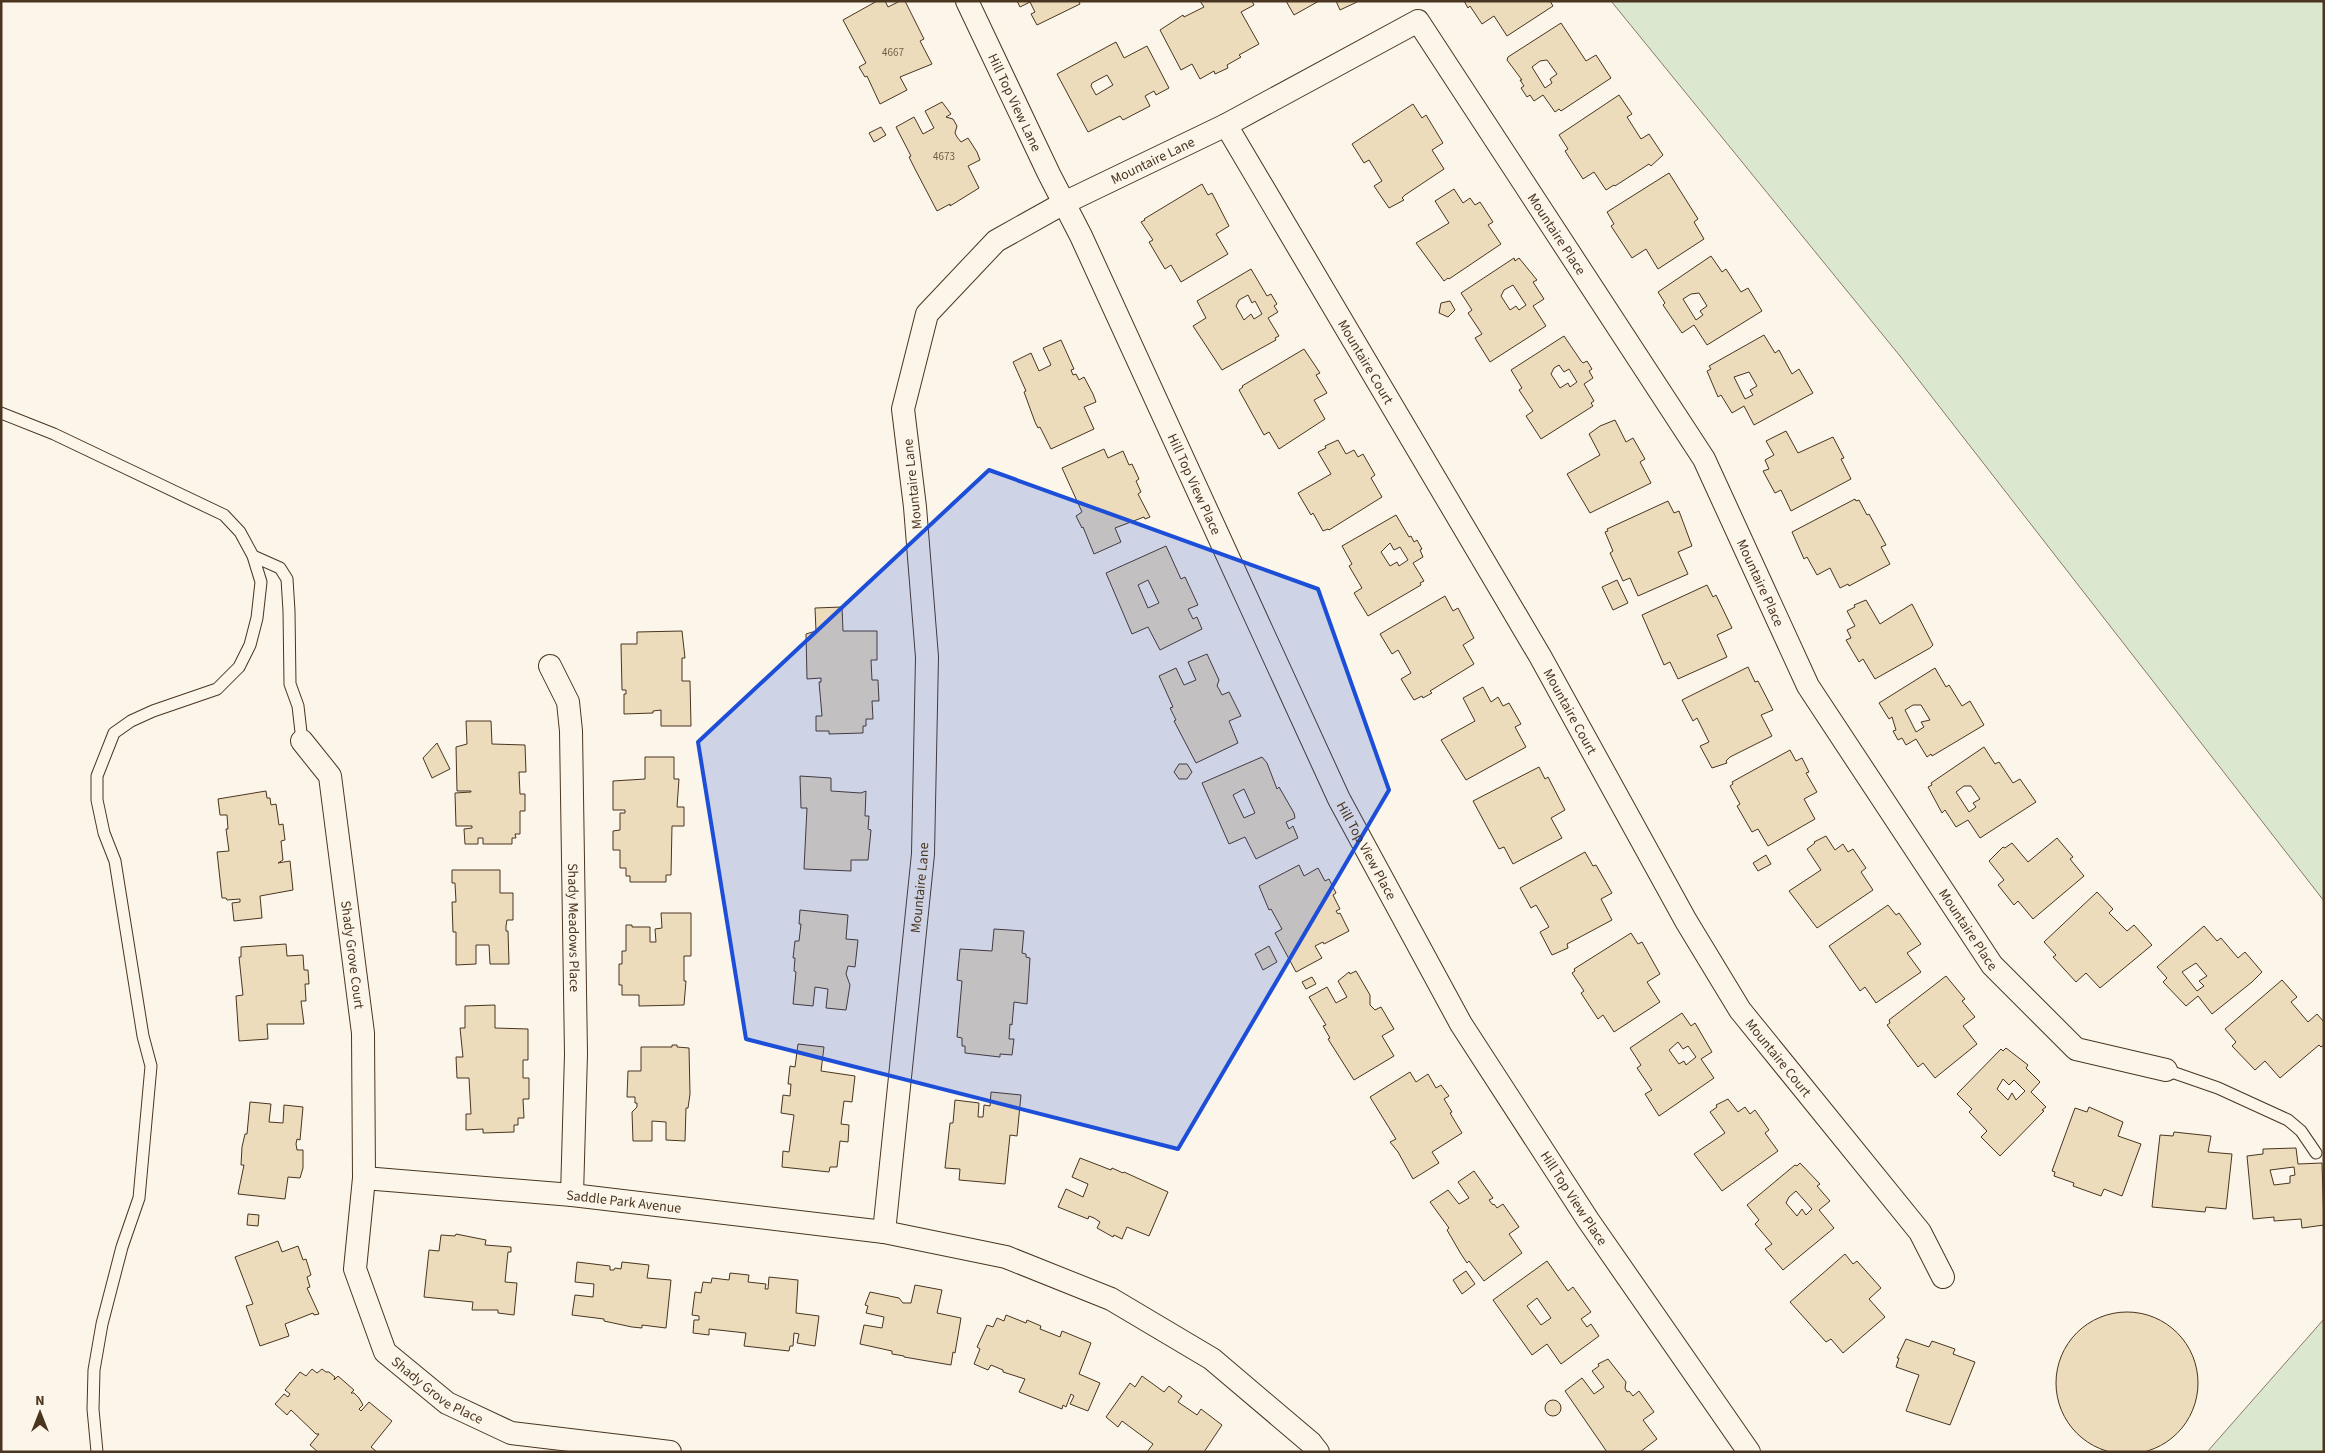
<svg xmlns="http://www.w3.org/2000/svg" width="2325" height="1453" viewBox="0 0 2325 1453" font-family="'Source Sans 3',sans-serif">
	<rect width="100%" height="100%" fill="#fbf6e9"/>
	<path fill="#dce7d0" stroke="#887966" d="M1611 1H2324V901L1900 356Z
		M2324 1319V1452H2207Z"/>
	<path fill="#ecdcbc" stroke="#4a3520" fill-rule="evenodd" d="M877 1H885L888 7 900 1H905L924 39 920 41 932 64 900 77 907 90 880 104 867 76 865 77 859 67 866 63 843 20Z
		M1017 1H1079L1080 4 1037 25 1031 14 1035 12 1030 2 1020 7Z
		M1200 1H1252L1254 5 1241 12 1259 44 1239 55 1241 57 1227 65 1228 68 1215 74 1214 71 1200 79 1192 64 1181 70 1160 30 1183 15 1184 17 1204 7Z
		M1286 1H1319L1294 15Z
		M1336 1H1357V2L1340 10Z
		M1464 1H1550L1553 6 1507 36 1494 16 1482 24 1470 6 1468 8Z
		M1561 23 1586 61 1596 55 1611 78 1561 111 1559 109 1555 112 1543 95 1534 101 1530 95 1527 97 1521 88 1524 86 1520 80H1522L1507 60 1508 57ZM1547 60 1557 74 1550 79 1552 83 1545 88 1532 67 1540 61Z
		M1116 42 1124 58 1147 46 1169 88 1156 95 1154 91 1145 96 1150 106 1123 120 1120 116 1088 132 1057 74ZM1107 75 1113 85 1096 95 1091 86 1092 83Z
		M1619 95 1632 114 1627 117 1641 139 1649 134 1663 155 1651 166 1649 164 1615 186 1614 185 1606 190 1594 172 1583 179 1565 151 1568 149 1559 135Z
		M942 102 951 114 946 117 953 119 957 126 955 133 957 137 961 142 968 138 977 152 980 160 968 166 979 188 950 206V204L937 211 915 169 909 157 911 156 896 127 914 117 923 134 934 128 925 111Z
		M1413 104 1422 118 1426 115 1443 143 1432 150 1444 169 1405 195 1402 198 1404 200 1389 208 1374 186 1382 181 1369 160 1364 163 1352 144Z
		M881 127 886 135 874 142 869 133Z
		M1669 173 1698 219 1694 222 1704 239 1658 269 1646 249 1632 258 1611 226 1614 224 1607 212Z
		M1202 184 1208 195 1212 193 1229 226 1216 234 1228 254 1181 282 1171 265 1165 269 1149 242 1153 240 1141 222 1145 220 1144 219Z
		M1454 189 1463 203 1470 198 1475 205 1480 202 1493 222 1488 225 1501 244 1449 279 1448 278 1444 281 1416 243 1449 223 1435 201Z
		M1711 256 1722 272 1726 269 1741 292 1748 288 1762 311 1707 345 1694 325 1682 333 1663 305 1665 303 1658 292ZM1699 293 1707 306 1700 311 1703 315 1696 320 1683 299 1691 294Z
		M1514 258 1515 261 1519 258 1537 280 1533 282 1544 299 1533 306 1546 326 1490 362 1475 338 1482 334 1468 313 1472 310 1461 293ZM1513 285 1526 305 1519 310 1516 306 1510 310 1501 296 1504 290Z
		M1251 269 1267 296 1271 294 1277 304 1274 306 1278 312 1268 318 1279 336 1275 338 1276 340 1222 370 1193 326 1206 318 1197 301ZM1248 295 1252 303 1255 301 1262 314 1254 319 1251 314 1244 320 1236 306 1239 300Z
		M1450 301 1455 310 1448 317 1439 313 1441 303Z
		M1764 335 1775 353 1779 350 1792 374 1799 369 1813 393 1754 425 1744 406 1732 413 1721 395 1718 397 1707 371 1711 369 1709 366ZM1749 372 1757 386 1750 390 1753 395 1745 399 1734 377Z
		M1564 336 1581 361 1583 363 1587 361 1592 369 1589 371 1593 378 1584 384 1594 401 1591 403 1593 406 1541 439 1526 416 1533 411 1519 390 1522 388 1511 370ZM1559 365 1564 372 1569 369 1577 382 1570 387 1568 383 1560 388 1551 374 1554 368Z
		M1061 340 1074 369 1071 370 1073 375 1076 374 1079 380 1084 377 1093 394 1096 402 1084 407 1094 429 1051 449 1040 427 1038 428 1035 422 1024 392 1026 391 1013 362 1031 353 1039 371 1051 365 1043 348Z
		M1304 349 1320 373 1316 375 1327 393 1314 400 1325 419 1279 449 1269 432 1264 435 1239 390 1243 387 1242 386Z
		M1615 420 1626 442 1633 438 1645 459 1640 462 1651 483 1590 513 1567 474 1600 455 1589 434 1600 426Z
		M1786 431 1798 453 1833 437 1844 458 1841 459 1851 479 1791 511 1781 490 1775 493 1763 471 1769 469 1765 460 1774 455 1766 441Z
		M1338 440 1346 454 1354 450 1358 457 1363 454 1375 475 1371 478 1382 497 1329 530 1328 529 1323 531 1313 513 1311 515 1298 493 1331 474 1318 452 1326 448 1325 446Z
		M1104 449 1108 458 1123 451 1129 465 1132 464 1139 479 1136 481 1141 492 1138 494 1150 517 1145 519 1144 517 1115 528 1121 542 1094 554 1083 527 1082 528 1076 516 1082 512 1062 468Z
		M1855 499 1856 501 1859 500 1867 515 1869 514 1886 545 1881 547 1890 564 1849 586 1848 584 1840 588 1830 568 1817 575 1807 557 1804 559 1792 532Z
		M1668 501 1674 513 1679 511 1692 546 1678 552 1688 574 1638 596 1630 578 1623 581 1610 553 1613 551 1605 532 1608 531 1607 529Z
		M1396 515 1409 537 1411 536 1414 542 1417 540 1422 549 1420 550 1423 557 1413 563 1424 581 1420 583 1421 585 1368 616 1354 593 1362 588 1349 566 1352 564 1342 546ZM1390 543 1394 550 1400 547 1408 560 1399 566 1397 562 1390 566 1381 552Z
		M1166 546 1181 579 1185 577 1198 605 1188 609 1193 619 1197 617 1202 629 1160 650 1148 627 1132 634 1106 573ZM1148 580 1159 603 1148 608 1138 585Z
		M1617 580 1628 603 1613 610 1602 587Z
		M1707 585 1713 597 1716 595 1732 628 1717 635 1727 657 1678 679 1670 662 1664 665 1642 615Z
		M1445 596 1453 611 1458 608 1474 638 1463 645 1474 664 1430 691 1432 693 1423 698 1422 696 1414 700 1401 679 1411 673 1398 650 1392 654 1380 634Z
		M1866 600 1880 624 1912 604 1933 645 1930 648 1875 679 1863 659 1859 662 1846 640 1851 638 1847 630 1855 626 1847 611 1855 607 1854 605Z
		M842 607 843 631H877V660H871L872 680H878L879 701H872L873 719H866V726H863V733L829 734V731H816V716H822L819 682H821V678L807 679 806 634 816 631 815 608Z
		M682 631 685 658H682V681H690L691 726H661V710L653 711V713L624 714V694H626V690H622L621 644H637V632Z
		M1207 654 1219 680 1217 686 1219 689 1222 695 1229 692 1241 716 1229 721 1238 743 1196 763 1174 721 1176 720 1170 708 1173 707 1159 676 1176 668 1184 685 1196 680 1188 662Z
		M1748 667 1755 682 1758 681 1773 710 1761 715 1772 736 1730 757 1726 761 1727 763 1712 768 1700 746 1709 742 1697 718 1693 721 1682 700Z
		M1935 668 1946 687 1949 685 1962 706 1970 701 1984 725 1932 756 1931 754 1927 757 1916 739 1906 745 1902 738 1898 740 1893 731 1896 730 1892 717 1889 719 1879 703ZM1913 705H1921L1930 720 1921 722 1924 727 1916 732 1905 710Z
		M1483 687 1491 702 1498 697 1503 706 1509 703 1521 724 1515 727 1526 747 1466 780 1441 740 1475 721 1463 698Z
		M466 721H491L492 744 525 745 526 772H519L520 794H525V811H520V834H515L516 838H512V844H483V838H478V844H465L464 829 472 828V826H456L455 793 471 792V791H457L456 747 467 744Z
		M437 743 450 769 432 778 423 758Z
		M1984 747 1995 764 1999 762 2013 783 2020 779 2036 802 1980 838 1968 820 1956 827 1945 810 1942 813 1928 787 1932 785 1931 783ZM1964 786H1971L1980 799 1973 803 1976 807 1969 812 1956 792Z
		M1790 750 1796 761 1802 758 1809 772 1806 773 1817 792 1804 799 1815 819 1768 846 1758 829 1752 832 1737 806 1740 804 1730 786 1733 784 1732 782Z
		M645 757H674V779H679L677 807H684V826H672L671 875H666V882H630V876H626V868H620V850H613V831L620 830V813H625V810H613V781L645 779Z
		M1262 757 1267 763 1277 789 1279 787 1294 813 1295 818 1286 822 1289 829 1293 826 1298 838 1256 859 1245 837 1229 844 1202 783ZM1244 789 1255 813 1244 818 1233 795Z
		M1179 764H1187L1192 772 1187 779H1179L1174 772Z
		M1539 767 1545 779 1548 777 1565 810 1551 818 1562 838 1513 864 1504 847 1499 849 1473 801Z
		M800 776 831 778V791L861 793 866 791 865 816H869L868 829 871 830 868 860H851V871L804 869 807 808H801Z
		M266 791 267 798H270L271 805 276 804 279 825 283 824 285 840 281 841 283 860 278 863 290 861 293 890 260 896 262 918 234 921 232 903 240 902V899L227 900 226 898H222L217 852 229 851 226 829H228L227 815H220L218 799Z
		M1826 836 1835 850 1843 844 1848 852 1853 849 1866 868 1861 872 1873 890 1817 928 1789 891 1821 870 1807 849 1815 843 1814 842Z
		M2057 838 2073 857 2070 859 2084 876 2033 919 2018 901 2014 905 1998 885 2004 880 1989 861 2003 847 2005 848 2012 843 2028 862Z
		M1585 852 1593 866 1596 865 1612 893 1601 899 1612 920 1567 944 1568 948 1552 955 1540 932 1549 927 1536 905 1531 908 1520 888Z
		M1766 855 1771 864 1758 871 1753 863Z
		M1299 865 1304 876 1318 868 1325 881 1329 879 1336 893 1333 895 1340 909 1336 911 1338 914 1340 913 1349 931 1324 944 1323 942 1315 946 1322 958 1296 972 1275 933 1282 929 1271 909 1269 910 1259 886Z
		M452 870H500V893H513V920H507L506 926V931H508L509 964H490L489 945H476V964L456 965V932H453L452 902H456L455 883H452Z
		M2097 892 2113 909 2109 913 2127 931 2134 925 2152 945 2100 988 2086 973 2076 982 2053 957 2056 955 2044 942Z
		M1888 905 1896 915 1899 913 1921 944 1907 953 1921 972 1876 1003 1865 987 1860 991 1829 946Z
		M800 910 848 915 846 939 858 940 855 967 848 966 846 974 850 985 846 1010 826 1008 828 989 815 987 813 1006 793 1004 796 972 794 971 795 958H793L795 941H799L801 924H799Z
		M661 913H691V956H684V981H686L684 1005 639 1006V995H622V985H619V964H622V951H626V925H632V927H650V942H656L655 929 662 928Z
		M2204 926 2217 941 2221 938 2238 958 2245 952 2262 972 2252 982 2212 1014 2198 996 2186 1006 2163 982 2167 978 2157 967ZM2196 963 2207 976 2199 981 2204 986 2197 991 2182 972Z
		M994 929 1024 931 1022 953 1026 954V957L1030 958 1027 1004 1014 1002 1012 1025 1010 1024 1009 1039H1014L1012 1055 1000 1054V1057L965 1053V1046H962V1038L957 1037 962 981 957 980 960 949 992 951Z
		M1631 933 1638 944 1642 942 1660 974 1647 982 1660 1002 1614 1032 1603 1015 1598 1019 1581 993 1584 991 1572 973 1575 971 1574 969Z
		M286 944 287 956 303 955 304 970H308L309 984H305L306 1001H301L304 1024H267L268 1039 239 1041 236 996 243 995 239 957H241V947Z
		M1269 946 1277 962 1263 970 1255 954Z
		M1356 971 1370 995V1005L1375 1010 1381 1007 1394 1029 1382 1036 1394 1056 1354 1080 1328 1039 1330 1038 1323 1026 1326 1025 1309 997 1327 987 1336 1003 1347 997 1338 981 1349 972 1350 974Z
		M1946 976 1965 999 1962 1001 1975 1017 1963 1026 1977 1044 1935 1078 1923 1063 1918 1067 1887 1025 1890 1023 1889 1020Z
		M1312 977 1316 984 1306 989 1302 982Z
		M2282 980 2297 997 2291 1002 2308 1022 2317 1014 2324 1022V1045L2321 1047 2319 1045 2280 1078 2265 1061 2255 1070 2232 1046 2236 1042 2225 1029Z
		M495 1005V1028L528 1029V1060H523V1078H529V1099H523L524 1118H518V1125H514V1132L483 1133V1129L466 1130V1114H471L469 1078H457L456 1057H463L460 1028H465V1006Z
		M1682 1013 1691 1026 1695 1023 1712 1052 1701 1059 1714 1078 1659 1116 1645 1094 1652 1090 1637 1068 1641 1065 1630 1048ZM1678 1042 1683 1049 1688 1046 1696 1057 1686 1065 1684 1061 1679 1064 1669 1050Z
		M798 1044 824 1047 821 1071 855 1076 852 1102 844 1101 841 1124 849 1125 848 1142 840 1141 837 1167H830L829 1172 782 1167 783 1151 789 1152 794 1115 781 1113 783 1095 790 1096 791 1084H788L790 1066 795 1067Z
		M672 1045H677V1047L689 1048 690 1094 688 1108H686L685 1141 666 1140V1122L652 1121V1141H633L632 1112 637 1107V1103H635V1097H627L628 1071H641V1047H672Z
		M2006 1048 2028 1065 2026 1068 2040 1082 2031 1092 2046 1107 2042 1110 2044 1111 2000 1156 1981 1137 1987 1131 1969 1112 1972 1109 1957 1094 2001 1049 2003 1051ZM2003 1079 2009 1085 2014 1080 2025 1091 2016 1100 2012 1093 2008 1100 1997 1089Z
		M1410 1072 1416 1082 1428 1074 1436 1088 1441 1085 1449 1096 1444 1099 1452 1112 1450 1113 1462 1133 1432 1152 1439 1163 1413 1179 1398 1152 1390 1142 1396 1139 1370 1097Z
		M991 1092 1021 1095 1017 1136 1010 1135 1005 1184 959 1180 960 1169 945 1168 950 1123H953L955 1100 979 1103 978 1117H983L984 1105 990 1106Z
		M1728 1099 1738 1112 1745 1107 1750 1114 1755 1110 1769 1130 1765 1133 1778 1151 1722 1191 1694 1154 1725 1133 1710 1112 1717 1107 1716 1105Z
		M250 1102 271 1104 269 1122 283 1123 284 1105 303 1107 300 1140 297 1139 296 1144 297 1150H303V1168L300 1178 288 1177 285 1199 238 1194 244 1165H241L242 1147 245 1134H247Z
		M2089 1107 2123 1122 2118 1136 2141 1144 2122 1196 2104 1189 2101 1196 2073 1186 2074 1183 2054 1176 2055 1172 2052 1171 2075 1108 2087 1112Z
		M2174 1132 2211 1136 2208 1152 2232 1154 2226 1209 2206 1207 2205 1212 2152 1207 2160 1135 2173 1136Z
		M2296 1148 2298 1164 2322 1163 2324 1225 2302 1228 2301 1219 2274 1221V1217L2253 1219 2247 1156 2263 1154V1149ZM2294 1167 2295 1175 2290 1176V1183L2274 1185 2270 1170Z
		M1080 1158 1111 1170 1112 1168 1123 1173 1124 1172 1168 1192 1149 1236 1127 1227 1122 1239 1114 1235 1113 1237 1097 1228 1100 1222 1094 1218 1089 1216 1088 1219 1058 1207 1066 1189 1083 1197 1088 1184 1072 1177Z
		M1800 1163 1820 1184 1817 1186 1830 1201 1819 1210 1834 1228 1783 1270 1765 1249 1772 1244 1755 1224 1759 1220 1747 1205 1795 1165 1797 1166ZM1796 1191 1812 1209 1806 1215 1802 1209 1797 1216 1786 1203 1789 1197Z
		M1474 1171 1493 1198 1489 1200 1493 1205 1494 1204 1497 1208 1503 1204 1519 1227 1509 1234 1522 1253 1484 1281 1469 1261 1467 1263 1461 1254 1447 1230 1449 1228 1430 1202 1448 1190 1459 1204 1469 1198 1458 1182Z
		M248 1214 259 1215 258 1226 247 1225Z
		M456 1234 486 1240 485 1245 511 1247V1252H508L505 1282 517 1283 514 1315 498 1313V1310H472L473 1302 424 1297 429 1250 439 1251 441 1235 455 1236Z
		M278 1241 282 1252 298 1246 303 1260 306 1259 311 1275 307 1277 310 1287 307 1288 319 1314 314 1315 313 1313 285 1324 289 1336 260 1346 246 1306 253 1304 235 1257Z
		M1845 1254 1853 1264 1857 1261 1881 1288 1869 1299 1885 1317 1843 1353 1831 1339 1826 1342 1790 1302Z
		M1547 1261 1568 1291 1573 1287 1591 1312 1581 1319 1587 1327 1591 1324 1599 1336 1561 1364 1547 1344 1532 1355 1493 1300ZM1537 1298 1551 1318 1541 1325 1527 1306Z
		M577 1262 610 1266V1270H614L615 1268 621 1269 622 1262 649 1265 647 1278 671 1280 666 1328 642 1325V1328L632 1327 604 1321V1319L572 1315 575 1295 593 1297 594 1284 575 1282Z
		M1466 1271 1475 1284 1462 1294 1453 1280Z
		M730 1273 749 1275 748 1282 766 1284 765 1289H768L769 1277 798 1280 796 1313 819 1316 815 1346 797 1343 799 1334 794 1333 793 1346H790L789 1351 744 1346 746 1333 709 1329V1335L693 1333 694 1320H699V1316L692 1315 695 1292 701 1293 703 1282 711 1283 712 1278 729 1280Z
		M915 1285 942 1290 937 1313 961 1318 955 1353 953 1352 951 1365 904 1357V1356L892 1354V1351L860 1344 864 1325 882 1328 884 1317 866 1313 868 1306 865 1305 870 1292 899 1298 903 1303H911Z
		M2056 1383a71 71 0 1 1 142 0a71 71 0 1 1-142 0Z
		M1006 1315 1026 1323 1027 1320 1041 1326 1040 1329 1060 1337 1062 1331 1091 1343 1079 1374 1100 1383 1088 1411 1070 1404 1074 1396 1071 1394 1066 1407 1063 1405 1062 1409 1019 1392 1025 1379 1003 1372V1370L991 1365 988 1370 974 1364 980 1349 977 1347 987 1325 993 1327 997 1318 1004 1321Z
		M1906 1339 1929 1347 1932 1341 1955 1349 1953 1354 1975 1362 1950 1425 1906 1411 1919 1375 1896 1367 1899 1358H1897Z
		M1608 1359 1626 1382 1625 1388 1627 1392 1629 1391 1633 1396 1639 1391 1654 1412 1643 1420 1657 1439 1640 1452H1607L1565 1391 1582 1378 1594 1394 1604 1387 1592 1371 1599 1366 1598 1364Z
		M312 1369 317 1373 322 1369 326 1372H329L335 1377 334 1380 338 1376 354 1390 351 1393H354L359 1398 363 1405 359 1409 361 1411 369 1402 392 1421 371 1447 377 1452H318L310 1445 319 1434H316L291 1410 287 1415 275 1404 284 1394 288 1397 290 1394 285 1390 300 1372 306 1376Z
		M1142 1376 1164 1392 1169 1386 1182 1396 1178 1402 1197 1415 1201 1409 1222 1425 1204 1452H1147L1153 1444 1122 1421 1118 1427 1106 1417 1130 1383 1135 1387Z
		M1545 1408a8 8 0 1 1 16 0a8 8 0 1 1-16 0Z"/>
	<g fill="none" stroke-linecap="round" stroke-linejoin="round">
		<defs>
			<path id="lane" d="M1 413 54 434 224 515 240 532 253 556 261 582 257 618 250 645 239 667 217 689 153 711 131 721 114 733 97 776V800L104 833 115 861 143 1036 151 1066 139 1198 122 1247 102 1324 94 1370 93 1409 97 1452
				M253 556 280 568 287 579 289 611 290 684 298 706 302 741
				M2166 1070 2218 1088 2288 1120 2301 1131 2316 1153"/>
			<g id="street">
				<path id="s1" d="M967 1 1049 174 1081 236 1339 799 1461 1024 1588 1220 1749 1452"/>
				<path id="s2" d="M1226 125 1540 656 1686 921 1740 1010 1920 1232 1943 1277"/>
				<path id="s3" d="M550 666 568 702 571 731 576 1054 572 1195"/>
				<path id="s4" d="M302 741 330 776 363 1033 364 1178 355 1269 385 1352 447 1403 511 1433 670 1452"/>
				<path id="s5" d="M364 1178 572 1195 884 1232 1006 1257 1111 1299 1212 1359 1311 1443 1318 1452"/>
				<path id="s6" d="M884 1232 923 854 927 657 915 507 903 409 927 314 996 241 1064 203 1226 125 1418 21 1704 459 1808 686 1992 965 2076 1049 2166 1070"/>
			</g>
		</defs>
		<use href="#lane" stroke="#4a3520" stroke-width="13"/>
		<use href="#street" stroke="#4a3520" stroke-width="24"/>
		<use href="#lane" stroke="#fbf6e9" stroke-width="11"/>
		<use href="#street" stroke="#fbf6e9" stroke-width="22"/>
	</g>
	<path fill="#1d4ed8" fill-opacity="0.2" stroke="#1d4ed8" stroke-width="4" stroke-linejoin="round" d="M989 470 1318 589 1389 790 1178 1149 746 1039 698 742Z"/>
	<g text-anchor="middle" stroke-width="4" stroke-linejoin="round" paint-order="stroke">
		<g font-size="11" fill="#725f47">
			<text x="893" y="56">4667</text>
			<text x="944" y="160">4673</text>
		</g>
		<g font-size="14" fill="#4a3520" stroke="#fbf6e9">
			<text dy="5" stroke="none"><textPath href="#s1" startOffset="112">Hill Top View Lane</textPath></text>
			<text dy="5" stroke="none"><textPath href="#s6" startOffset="1201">Mountaire Lane</textPath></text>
			<text dy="5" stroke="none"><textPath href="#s6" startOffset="1755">Mountaire Place</textPath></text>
			<text dy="5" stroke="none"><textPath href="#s2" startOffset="275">Mountaire Court</textPath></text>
			<text dy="5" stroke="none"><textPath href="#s1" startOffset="534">Hill Top View Place</textPath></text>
			<text transform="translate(912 484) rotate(-96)" y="5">Mountaire Lane</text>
			<text dy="5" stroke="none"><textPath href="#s6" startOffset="2160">Mountaire Place</textPath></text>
			<text dy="5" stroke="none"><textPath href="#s2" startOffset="680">Mountaire Court</textPath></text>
			<text dy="5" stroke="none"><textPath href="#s1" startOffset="939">Hill Top View Place</textPath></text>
			<text dy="5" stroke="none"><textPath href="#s6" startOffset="346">Mountaire Lane</textPath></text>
			<text dy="5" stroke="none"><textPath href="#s3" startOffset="266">Shady Meadows Place</textPath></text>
			<text dy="5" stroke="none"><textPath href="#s6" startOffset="2565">Mountaire Place</textPath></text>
			<text dy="5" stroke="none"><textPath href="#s4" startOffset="225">Shady Grove Court</textPath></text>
			<text dy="5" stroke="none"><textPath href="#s2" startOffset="1085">Mountaire Court</textPath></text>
			<text dy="5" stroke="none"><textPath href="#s1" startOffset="1344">Hill Top View Place</textPath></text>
			<text dy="5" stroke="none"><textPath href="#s5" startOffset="261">Saddle Park Avenue</textPath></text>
			<text dy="5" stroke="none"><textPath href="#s4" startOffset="694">Shady Grove Place</textPath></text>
		</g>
	</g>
	<rect width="2325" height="1453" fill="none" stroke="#4a3520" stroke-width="5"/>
	<g transform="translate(40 1413)" stroke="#fbf6e9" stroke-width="4" paint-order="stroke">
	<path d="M0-4L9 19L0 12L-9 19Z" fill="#4a3520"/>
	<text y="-8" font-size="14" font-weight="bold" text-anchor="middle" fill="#4a3520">N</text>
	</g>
</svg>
